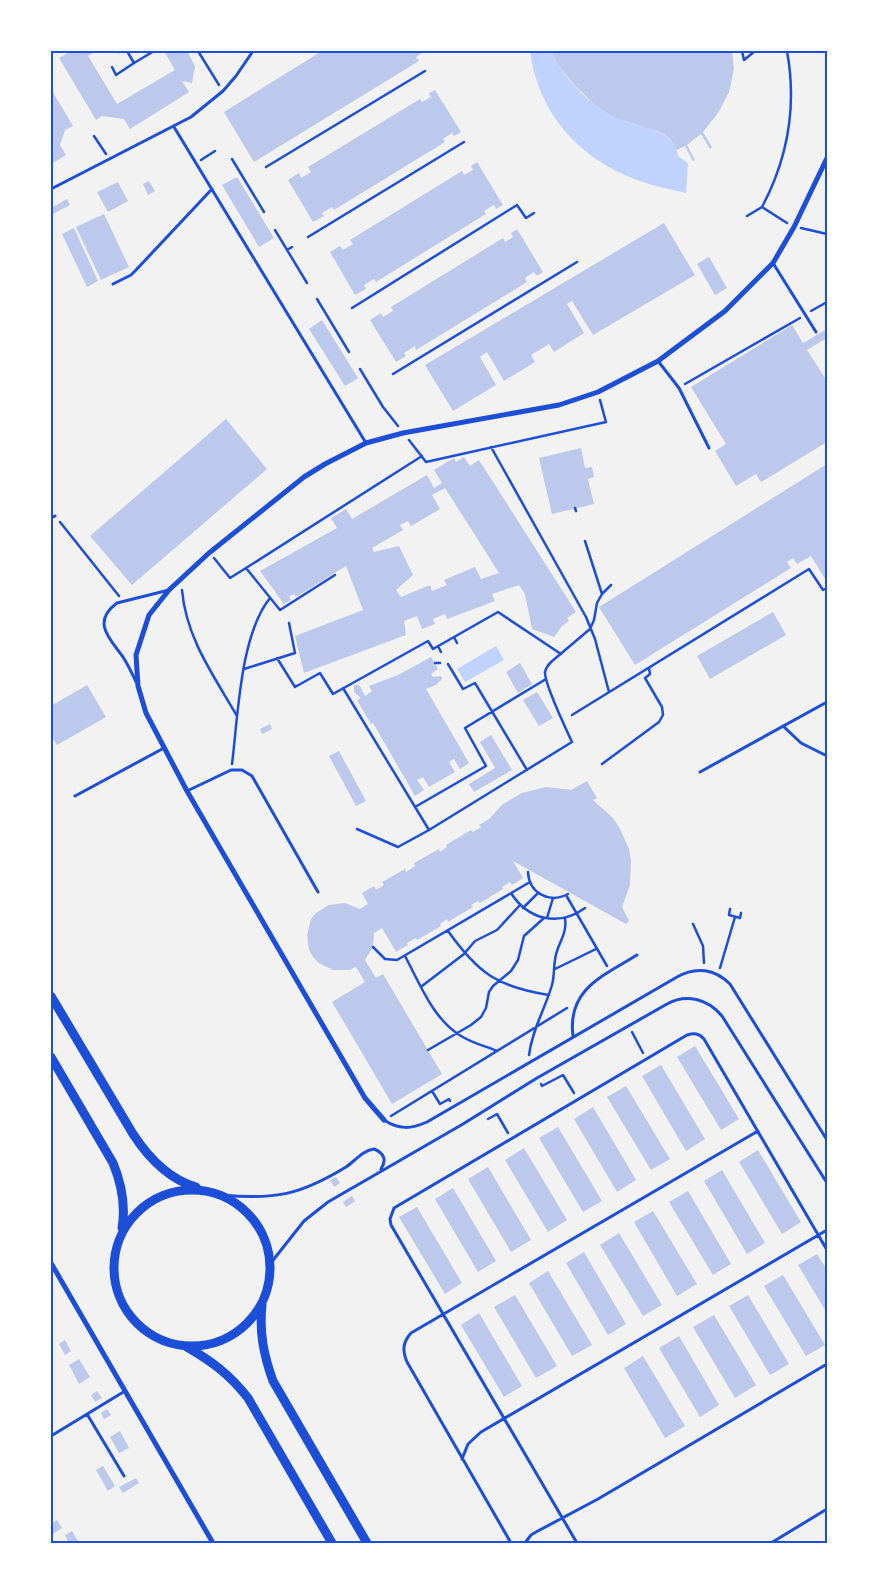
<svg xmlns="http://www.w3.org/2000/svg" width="878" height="1594" viewBox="0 0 878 1594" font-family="'IBM Plex Sans',sans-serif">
	<rect width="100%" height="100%" fill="#f2f2f2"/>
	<path fill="#bfd3fe" d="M530 51H551C562 71 576 92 596 105 603 110 611 115 619 119 639 128 675 128 678 156L688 163 686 193C669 189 653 186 637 180 579 159 538 113 530 51Z
		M496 646 504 660 465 682 457 669Z"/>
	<path fill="#bdc9ec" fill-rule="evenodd" d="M67 51H96L88 56 117 104 175 70 164 51H187L195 66 192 83 182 81 189 92 130 129 124 119 102 116 96 120 59 58 68 53Z
		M322 51H421L422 53 416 57 419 61 254 162 224 112Z
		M551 51H732L734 69 729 92 718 113 703 132 712 147 710 149 701 134 687 145 695 160 693 161 685 146 677 150 671 140 664 134 657 131 618 119 604 111 594 104 575 86 558 64Z
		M51 89 73 126 65 130 60 145 66 155 51 164Z
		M435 90 461 132 454 136 452 133 443 139 445 142 334 210 332 207 322 213 324 216 313 222 288 180 299 173 301 178 311 172 308 167 420 99 422 102 431 97 429 93Z
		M477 162 503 205 496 209 494 205 484 211 486 214 376 282 374 279 364 285 366 289 355 295 330 252 340 246 343 250 353 244 350 240 462 171 464 175 473 170 471 166Z
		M237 177 274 238 259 247 222 185Z
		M149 181 155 191 148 195 143 184Z
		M118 182 128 201 108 212 97 192Z
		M67 199 70 205 51 215V208Z
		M104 214 129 267 101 280 76 227Z
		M664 223 695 275 593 335 572 301 567 304 584 333 554 352 549 344 531 355 535 362 504 381 487 352 480 357 496 385 453 411 425 365Z
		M74 228 98 281 87 287 62 234Z
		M517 229 543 272 537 276 534 272 525 278 527 282 416 350 415 346 404 353 406 356 396 362 370 320 381 313 383 317 393 311 391 307 503 238 505 242 513 237 511 233Z
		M709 257 727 288 715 295 697 264Z
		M322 320 358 378 345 386 309 329Z
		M792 325 803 343 827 329V338L807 350 827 381V442L761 482 756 474 736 486 715 451 726 444 691 387Z
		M226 419 267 469 132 585 90 536Z
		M581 448 585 468 592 467 594 477 588 479 594 504 552 514 539 458Z
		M464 457 470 466 479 460 576 612 567 618 569 621 562 626 554 637 532 629 525 594 519 585 492 594 495 601 447 619 445 614 433 619 435 624 422 629 417 616 404 621 406 635 304 673 295 636 363 610 346 566 296 597 294 594 289 597 291 600 284 604 260 571 337 528 331 518 346 509 352 519 427 475 434 488 442 483 434 470 454 458 456 462ZM445 488 499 573 481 579 475 567 444 580 447 585 432 591 430 585 401 597 396 590 413 575 399 546 374 552 372 548 403 530 400 525 408 521 411 526 440 509 432 495Z
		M827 464V582L811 556 797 564 793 558 787 562 791 568 635 665 599 607Z
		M773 612 786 635 710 679 697 656Z
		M431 657 438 669 431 674 433 677 441 676 442 679 436 685 426 689 469 763 460 769 454 759 449 762 455 772 429 787 423 777 417 780 424 790 415 796 373 723 371 724 357 700 361 698 354 692V686L357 684 360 686 365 696 372 691 369 686 398 675Z
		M520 663 532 684 518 693 506 672Z
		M87 685 106 717 57 745 51 736V706Z
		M537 692 553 718 539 726 523 700Z
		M270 724 272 729 262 734 260 729Z
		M491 735 512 770 474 792 469 784 495 768 480 742Z
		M339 751 366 801 356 806 329 756Z
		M587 781 597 798 593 800 612 817 619 827 629 849 631 861 630 885 622 907 629 921 626 924 513 861 523 878 512 885 510 882 502 887 503 889 480 903 478 901 471 905 473 907 448 922 447 919 440 924 441 926 417 940 416 938 407 943 408 945 396 952 382 928 374 933 373 947 365 960 376 978 383 974 442 1074 392 1104 332 1002 365 982 356 967 349 970H333L319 963 313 957 309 950 307 935 311 919 316 913 329 905 345 903 360 909 368 904 362 893 374 886 376 890 384 885 382 882 405 869 406 872 415 866 414 863 439 849 440 852 447 847 446 845 471 830 473 832 481 827 479 825 489 819 503 804 522 793 546 787 571 790Z
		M695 1046 739 1119 721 1130 677 1057Z
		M661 1065 705 1139 686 1151 642 1076Z
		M626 1086 670 1159 651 1170 607 1097Z
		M593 1107 636 1180 617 1192 574 1119Z
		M558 1127 602 1201 583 1212 539 1138Z
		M524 1148 567 1220 548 1232 505 1160Z
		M758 1150 801 1222 782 1234 739 1162Z
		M488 1167 531 1240 511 1252 468 1179Z
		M722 1170 765 1243 747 1254 704 1181Z
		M336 1177 340 1183 334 1187 330 1180Z
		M453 1188 496 1261 478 1272 435 1199Z
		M688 1191 731 1264 713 1275 669 1202Z
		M352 1196 355 1201 346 1207 343 1202Z
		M417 1207 462 1283 445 1294 399 1217Z
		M653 1211 697 1284 677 1296 634 1222Z
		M619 1233 662 1305 643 1316 600 1245Z
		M584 1252 626 1324 608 1335 566 1263Z
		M817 1254 827 1270V1313L798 1265Z
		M548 1271 592 1345 572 1356 529 1283Z
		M783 1275 825 1345 806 1356 764 1286Z
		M515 1295 557 1366 536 1378 494 1307Z
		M748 1295 789 1364 770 1375 729 1306Z
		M479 1313 522 1386 504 1397 461 1325Z
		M714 1315 756 1385 735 1398 693 1327Z
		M679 1336 719 1405 700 1417 659 1348Z
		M65 1340 71 1351 65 1355 59 1344Z
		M643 1356 685 1426 665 1438 624 1368Z
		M79 1359 90 1377 79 1384 69 1365Z
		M97 1391 102 1398 95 1402 91 1395Z
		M107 1409 111 1415 104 1419 101 1413Z
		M120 1431 129 1448 119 1453 110 1437Z
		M103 1466 115 1486 108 1491 96 1470Z
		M136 1478 139 1483 123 1493 119 1487Z
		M57 1520 62 1528 53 1534 51 1530V1524Z
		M72 1531 79 1543H69L65 1535Z"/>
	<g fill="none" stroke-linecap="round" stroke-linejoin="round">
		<path stroke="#1d4ed8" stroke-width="2.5" d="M127 51 134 63 154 51
			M198 51 219 85
			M742 51 744 60 755 51
			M119 52 120 51
			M112 67 116 75 134 63
			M94 136 106 154
			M232 159 264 212
			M201 160 215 151
			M266 167 425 71
			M762 207C788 158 797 106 787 51
			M747 216 762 207 787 223
			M801 228 827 234
			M275 230 307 283
			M308 237 464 142
			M287 250 292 247
			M317 299 349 352
			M352 308 517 205 526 218 534 213
			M811 311 827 302
			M360 369 383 407 398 426
			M393 374 577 262
			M685 384 800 318
			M409 440 426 462 606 422 600 400
			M491 447 586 617 595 639 609 692
			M575 508 576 511
			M60 522 119 596
			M585 541 602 594
			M214 558 230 578 246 568 280 610 335 575
			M246 568 422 456
			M182 590C186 638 214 676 237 716
			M454 637 457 643
			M438 646 441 652
			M277 658 295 687 320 673 333 694 428 641 433 649 498 612 561 654
			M435 663H440
			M448 664 463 689 475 683 527 770
			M244 669 295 653 289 623
			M343 688 429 830 572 742C566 729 544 683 545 672 546 668 548 665 551 662L590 629 594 620 597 603 602 594 611 585
			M572 715 809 569 823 590 827 588
			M232 764C238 717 240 635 270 598
			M602 764 659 722 663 715 662 707 645 678 650 674 649 668
			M415 807 486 766 465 728 546 679
			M357 829 398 847 429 830
			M528 872C529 893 549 904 568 894
			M511 893C528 920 559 927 585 908
			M566 895 607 966
			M523 908 538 893
			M730 909 729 915 740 918 741 913
			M547 918 553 898
			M693 924 703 946 704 963
			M448 931C478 973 497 987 549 995
			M373 947 385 959 397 960 530 882
			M405 956C420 984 433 1019 461 1036 472 1043 485 1046 497 1051
			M720 968 735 917
			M555 969 596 949
			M422 986 464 954 475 941 497 930 520 905
			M632 1032 643 1053
			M428 1050 471 1025 481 1017 486 1008 489 992 493 986 511 971 518 960 524 936 544 918
			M529 1055C532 1030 545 1009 552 985 555 974 553 962 557 951 561 939 567 932 565 918
			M541 1084 542 1086 563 1075 574 1093
			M432 1091 440 1104 449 1099 450 1101
			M391 1116 567 1008
			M488 1119 497 1114 508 1133"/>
		<path stroke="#1d4ed8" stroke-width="3" d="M174 127 366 443
			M51 189 191 117 223 91 236 76 253 51
			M773 263 816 332
			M113 284 131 275 136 270 212 189
			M658 361 679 388 709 448
			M51 518 55 516
			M136 682C132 673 128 665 123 657 110 639 91 622 117 603L169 590
			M783 726 801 743 827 756
			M700 772 827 702
			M187 791 231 770H242L252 776 318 892
			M75 796 164 748
			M573 1036C567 989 603 976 637 955
			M384 1120C399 1130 411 1129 427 1122L677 977C696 966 715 969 730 984L827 1140
			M222 1195C275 1200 300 1195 346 1167 355 1161 363 1150 374 1149 384 1153 387 1160 381 1169
			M270 1264 304 1221 328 1202 463 1124 537 1078 667 1004C686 993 708 999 722 1016L827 1183
			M87 1414 124 1476
			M51 1436 125 1391
			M462 1459 468 1444 481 1432 827 1230
			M511 1543 407 1362C402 1350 403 1342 411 1333L758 1131
			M525 1543 531 1535 536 1532 598 1499 827 1364
			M577 1543 391 1225 390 1219 394 1208 687 1035C694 1033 699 1033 704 1039L827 1250
			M771 1543 827 1509"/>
		<path stroke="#1d4ed8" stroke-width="5" d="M384 1120 365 1098 187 791 146 713 138 686 136 655 149 615 169 590 209 553 304 477 325 464 366 443 403 433 559 405 598 392 658 361 725 311 773 263 794 227 827 158
			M51 1263 213 1543"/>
		<path stroke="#1d4ed8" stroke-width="9" d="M51 996 133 1134C148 1157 168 1179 196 1187
			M51 1057 113 1163C122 1185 126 1205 122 1228
			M114 1268a78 78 0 1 1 156 0a78 78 0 1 1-156 0Z
			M262 1305C259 1333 264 1356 273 1381L367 1543
			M187 1347C213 1362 230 1375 248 1398L332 1543"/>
	</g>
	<rect width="878" height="1594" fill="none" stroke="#ffffff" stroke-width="105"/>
	<rect x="52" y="52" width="774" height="1490" fill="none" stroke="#1d4ed8" stroke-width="2"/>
</svg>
